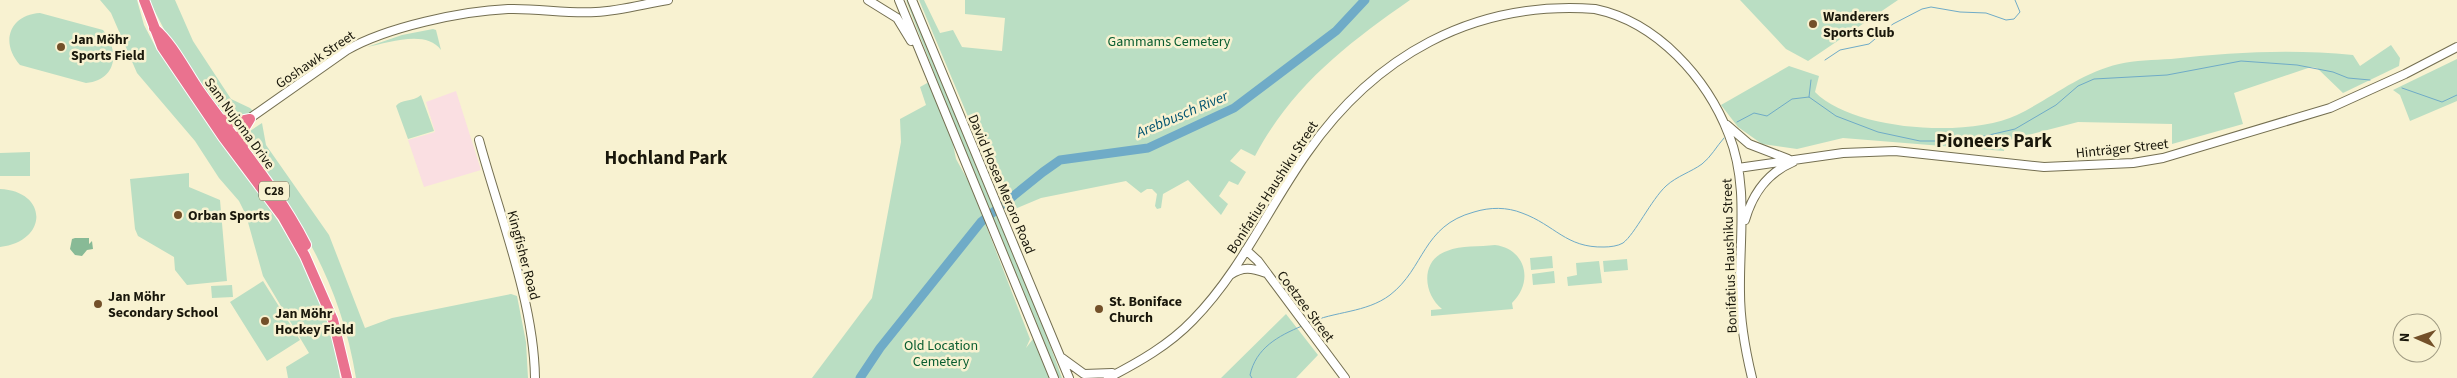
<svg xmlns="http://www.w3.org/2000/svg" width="2457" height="378" viewBox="0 0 2457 378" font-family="'Source Sans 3',sans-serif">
	<rect width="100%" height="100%" fill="#f8f2d1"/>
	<path fill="#fadfe2" d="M456 91 481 170 424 187 408 140 435 132 426 102Z"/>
	<path fill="#badec3" d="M100 0H137L144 25 156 48C181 83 205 118 230 153 283 226 328 285 340 378H288L286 367 309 353 263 276 246 215 239 201 219 178 195 141 137 73 111 13Z
		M149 0H175L193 41 231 99 250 108 254 112 237 120 223 115 167 35Z
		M906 0H909L1043 326 1062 378H1059L953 122Z
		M919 0H924L940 33 953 30 962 47 1002 51 1005 18 965 14V0H1410C1347 44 1292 86 1255 156L1241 149 1230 161 1246 172 1238 185 1229 181 1219 196 1228 204 1221 215 1188 180 1163 194 1161 208 1157 209 1155 206 1157 194 1152 189H1147L1141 193 1126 181 1041 198 1008 212Z
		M1740 0H1898L1808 61 1786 49Z
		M40 13 103 30C120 51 117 80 86 83L20 65C0 43 9 15 40 13Z
		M433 29 436 30 441 50C426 29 388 43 367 47L402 35Z
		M2391 45 2400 58 2399 66 2343 93 2317 68 2311 67 2234 93 2243 124 2172 144V124L2078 122 2005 141 2004 151 1843 138 1797 149 1762 144 1738 127 1721 105 1789 66 1819 76 1815 92C1853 131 1969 138 2017 115 2052 98 2080 73 2119 64 2135 60 2154 60 2171 59 2232 52 2293 49 2353 55L2360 66Z
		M2457 59V101L2410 121 2400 95 2393 90Z
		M929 82 953 144 956 159 970 184 1030 339 1026 348 1036 335 1054 378H812L872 298 901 142 900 119 926 105 920 87Z
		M421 95 434 131 408 139 396 106C401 99 413 102 421 95Z
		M262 123 266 145 329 235 365 328 392 318 511 294 517 296 526 342 528 378H356C341 285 301 221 248 146L247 133Z
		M30 152V176H0V153Z
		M189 173V187L220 200 227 281 187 285 175 270 174 257 138 236 135 229 130 179Z
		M0 189C48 191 49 241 0 247Z
		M1495 245C1526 249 1534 282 1512 303L1513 309 1431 316V310L1442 309C1423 294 1420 260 1447 251 1461 245 1480 247 1495 245Z
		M1552 256 1553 268 1531 270 1530 258Z
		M1627 259 1628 270 1604 272 1603 261Z
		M1599 261 1602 283 1568 286 1567 277 1577 275 1576 263Z
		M1554 271 1555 283 1533 285 1532 274Z
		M263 281 300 340 267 361 230 302Z
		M232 285 233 297 212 298 211 286Z
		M1286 314 1318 355 1296 378H1221Z"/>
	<path fill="#88ba96" d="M75 238H89V244L92 241 93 249 87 250 82 256 75 255 70 249 72 239Z"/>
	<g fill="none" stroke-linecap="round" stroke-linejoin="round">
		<path stroke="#6fabc7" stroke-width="1" d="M1825 60 1840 50 1869 44 1893 24 1922 9 1931 7 1960 12 1986 13 2006 20 2014 19 2020 12 2015 0
			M2402 88 2442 102 2457 95
			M1809 97 1811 80
			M1737 122 1754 113 1767 116 1792 99 1809 97 1836 116 1878 132 1920 141H1963L2015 129 2056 105 2078 86 2094 79 2167 75 2241 61 2297 65 2333 72 2348 78 2370 80
			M1308 323C1335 311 1366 313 1390 295 1425 268 1422 226 1474 212 1490 207 1507 207 1522 213 1555 225 1566 248 1604 247 1610 247 1618 246 1623 243 1635 234 1651 200 1666 186 1677 176 1691 172 1702 164 1711 157 1716 147 1724 138
			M1252 378 1250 375C1256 348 1278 336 1302 326"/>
		<path stroke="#6fabc7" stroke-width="9" d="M860 378 880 348 981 222 1043 172 1060 160 1148 148 1234 108 1336 31 1365 0"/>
		<defs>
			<path id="secondary" d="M868 0 897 18 911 41
				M899 0 1054 378
				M912 0 1069 378
				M1727 125 1749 144 1788 159
				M226 135 347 50C387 27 462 11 508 9 538 8 567 14 596 12 620 11 644 4 668 0
				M479 140C499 214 534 301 535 378
				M1738 168 1843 153 1895 151 2044 167 2133 163 2163 158 2330 108 2405 74 2457 47
				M1745 220C1753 193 1767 173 1793 162
				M1246 250 1258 261 1345 378
				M1230 275C1243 266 1252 268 1266 273
				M1062 358 1084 374 1112 373
				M1108 378C1139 362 1169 345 1193 320 1241 271 1268 208 1307 153 1374 57 1472 0 1595 9 1657 22 1707 78 1729 135 1749 185 1739 239 1740 292 1740 321 1745 349 1752 378"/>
			<path id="highway" d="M144 0 162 47 223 137 283 217 305 256 333 320 347 378
				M154 28C174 45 186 72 201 93 237 143 278 190 306 245
				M220 119 235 122 250 119
				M243 148 241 134 250 119"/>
		</defs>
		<use href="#secondary" stroke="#746f51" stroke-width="10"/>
		<use href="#highway" stroke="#fff" stroke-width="12"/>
		<use href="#secondary" stroke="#fff" stroke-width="8"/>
		<use href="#highway" stroke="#ea728f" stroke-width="10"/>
	</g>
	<g fill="#735029" stroke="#f8f2d1" stroke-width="2">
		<circle cx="1813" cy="24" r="5"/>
		<circle cx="61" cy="47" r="5"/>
		<circle cx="178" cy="215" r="5"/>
		<circle cx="98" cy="304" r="5"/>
		<circle cx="1099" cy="309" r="5"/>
		<circle cx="265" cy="321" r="5"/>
	</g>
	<g text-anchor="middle" stroke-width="5" stroke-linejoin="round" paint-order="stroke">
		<rect fill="#f8f2d1" stroke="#5c5946" stroke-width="1" x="259" y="181.5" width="30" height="19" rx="4"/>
		<g font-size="12" font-weight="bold" fill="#19170b">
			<text x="274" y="195">C28</text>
		</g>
		<g font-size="14" font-weight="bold" fill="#19170b" stroke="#f8f2d1" text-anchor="start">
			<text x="1823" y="21">Wanderers<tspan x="1823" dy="16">Sports Club</tspan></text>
			<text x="71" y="44">Jan Möhr<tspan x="71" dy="16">Sports Field</tspan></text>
			<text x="188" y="220">Orban Sports</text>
			<text x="108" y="301">Jan Möhr<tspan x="108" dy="16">Secondary School</tspan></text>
			<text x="1109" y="306">St. Boniface<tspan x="1109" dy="16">Church</tspan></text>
			<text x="275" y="318">Jan Möhr<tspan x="275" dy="16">Hockey Field</tspan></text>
		</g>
		<g font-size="14" fill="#095d30" stroke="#f8f2d1">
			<text x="1169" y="46">Gammams Cemetery</text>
			<text x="941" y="350">Old Location<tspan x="941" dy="16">Cemetery</tspan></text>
		</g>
		<g font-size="14" fill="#19170b" stroke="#f8f2d1">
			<text transform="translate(315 59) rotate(-34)" y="5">Goshawk Street</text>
			<text transform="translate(240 123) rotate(54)" y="5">Sam Nujoma Drive</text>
			<text transform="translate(2122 148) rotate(-6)" y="5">Hinträger Street</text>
			<text transform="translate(1002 184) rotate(67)" y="5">David Hosea Meroro Road</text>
			<text transform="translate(1272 187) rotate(-57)" y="5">Bonifatius Haushiku Street</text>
			<text transform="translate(524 255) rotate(75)" y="5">Kingfisher Road</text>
			<text transform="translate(1729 256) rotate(-92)" y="5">Bonifatius Haushiku Street</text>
			<text transform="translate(1306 306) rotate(53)" y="5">Coetzee Street</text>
		</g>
		<g font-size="15" font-style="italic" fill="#005370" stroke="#f8f2d1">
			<text transform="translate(1182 114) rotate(-23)" y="5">Arebbusch River</text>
		</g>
		<g font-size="19" font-weight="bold" fill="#19170b" stroke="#f8f2d1">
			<text x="1994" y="147">Pioneers Park</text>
			<text x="666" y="164">Hochland Park</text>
		</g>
	</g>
	<g transform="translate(2417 338) rotate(272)"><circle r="24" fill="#f8f2d1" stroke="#9f9a82"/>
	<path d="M0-4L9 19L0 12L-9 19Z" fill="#735029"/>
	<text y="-8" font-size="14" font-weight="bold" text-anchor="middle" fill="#19170b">N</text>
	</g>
</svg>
